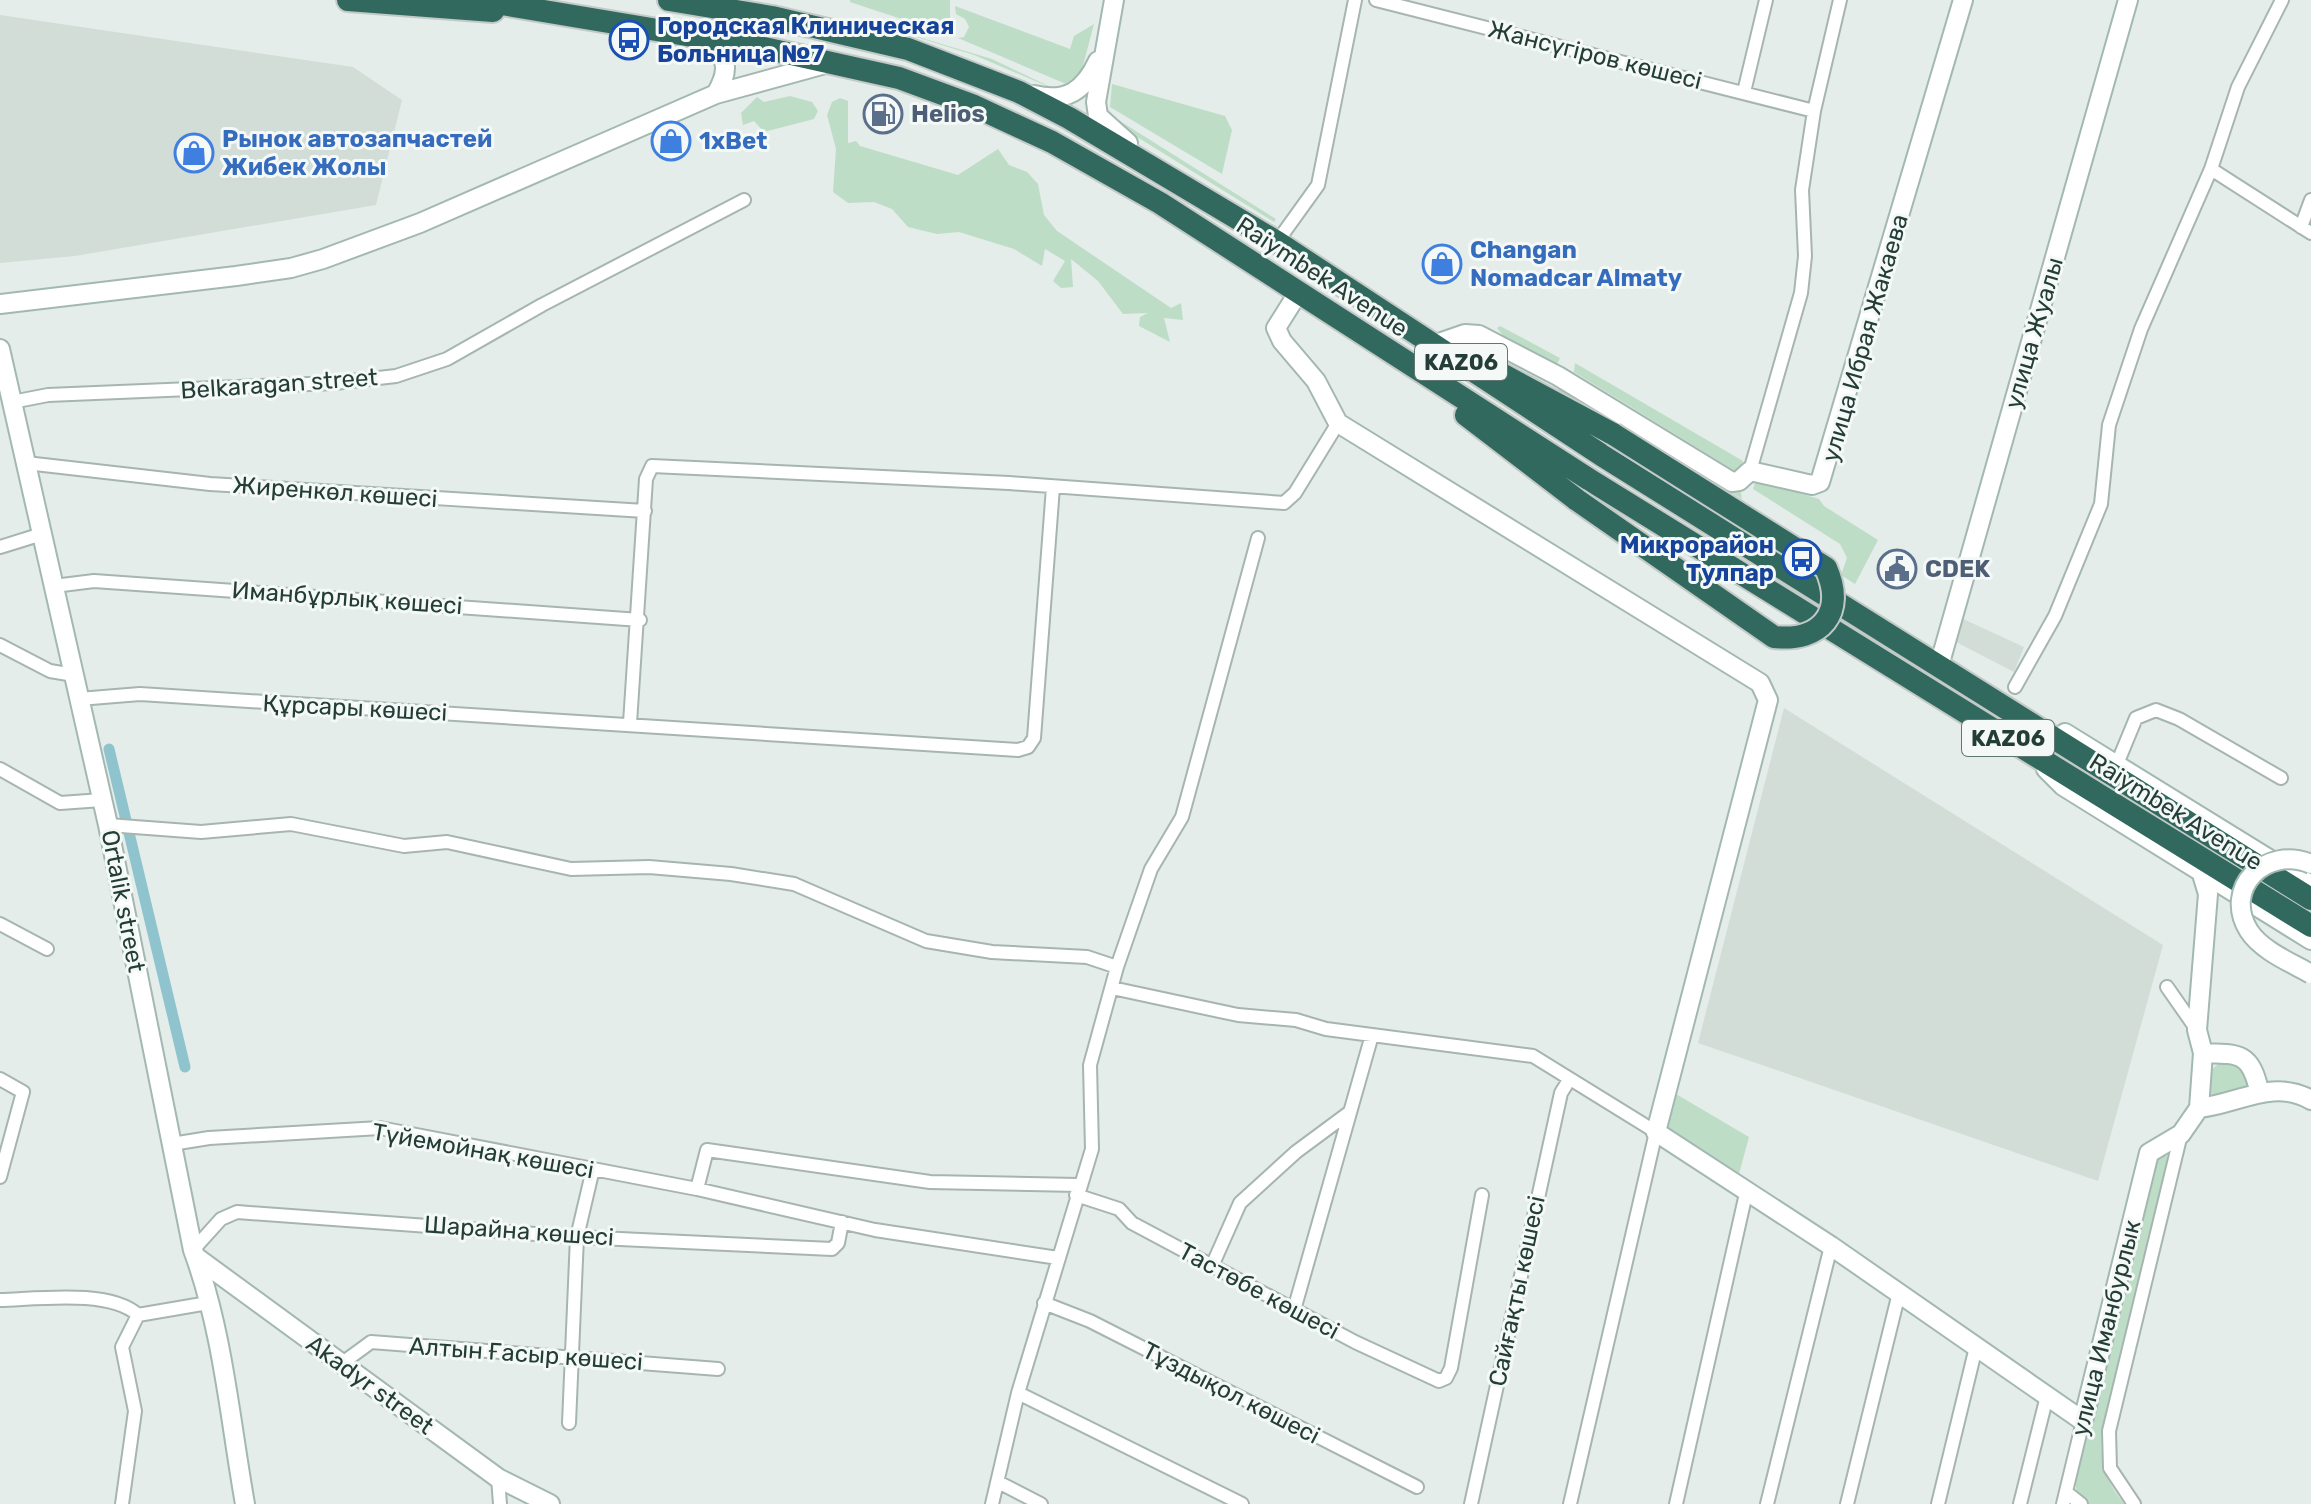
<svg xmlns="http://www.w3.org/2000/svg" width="2311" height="1504" viewBox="0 0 2311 1504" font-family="Rubik,sans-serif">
	<rect width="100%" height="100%" fill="#e4ede9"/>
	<path fill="#d2ddd8" d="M0 15 353 67 402 100 376 205 75 256 0 263Z
		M1961 618 2024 647 2014 672 1956 642Z
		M1784 708 2163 945 2098 1181 1698 1043Z"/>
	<path fill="#beddc7" d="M850 0H950V35L850 2Z
		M955 6 1070 49 1074 36 1094 24 1080 77 1066 84 958 38 964 37 969 27 965 19 956 14Z
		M848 16 992 59 1061 92 974 55Z
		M1112 84 1225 116 1232 130 1222 174 1110 107Z
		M790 96 812 102 818 111 814 119 764 132 754 121 743 125 741 113 757 97 764 102Z
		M840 98 848 101V143L856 141 860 146 958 175 998 149 1009 165 1027 172 1038 184 1044 215 1057 231 1171 308 1181 303 1183 320 1164 318 1170 342 1139 326 1140 317 1148 313 1123 314 1098 281 1071 259 1073 287 1061 288 1053 281 1065 261 1045 249 1042 266 1014 249 959 232 937 234 908 227 892 209 874 202 848 203 833 192 836 149 827 115 832 102Z
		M1104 111 1276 219 1274 222 1113 122Z
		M1500 326 1560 358 1557 364 1505 338 1497 328Z
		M1575 363 1743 461 1737 472 1574 372Z
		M1559 388 1729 488H1740L1742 499 1558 392Z
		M1756 480 1819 499 1824 506 1878 540 1855 584 1841 575 1847 558 1840 544 1753 489Z
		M2232 1059 2251 1078 2248 1093 2216 1099C2198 1080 2211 1063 2232 1059Z
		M1676 1094 1749 1137 1739 1174 1665 1128Z
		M2165 1154 2171 1162 2102 1431C2100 1460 2105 1482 2125 1504H2088L2077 1493 2075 1482 2152 1164Z"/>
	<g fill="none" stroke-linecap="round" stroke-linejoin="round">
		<path stroke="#8fc4cf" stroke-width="11" d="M109 749 185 1067"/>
		<defs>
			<path id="street" d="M1376 0 1814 111
				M1744 92 1766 0
				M2211 169 2311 233
				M2301 227 2311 200
				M1277 242 1318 185 1355 0
				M12 402 48 395 334 383 396 376 447 359 542 305 744 200
				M26 463 210 484 645 511
				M1750 471 1801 293 1805 256 1802 190 1814 111 1840 0
				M0 547 42 534
				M54 586 94 581 640 620
				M0 645 50 671 74 675
				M2015 687 2055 616 2101 504 2109 425 2141 329 2211 169 2238 87 2282 0
				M79 699 140 694 1018 750 1028 747 1034 738 1053 487
				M630 723 646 479 652 466 1009 483 1284 503 1295 493 1338 423
				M2117 764 2136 718 2156 710 2179 719 2281 778
				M0 769 60 803 102 800
				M108 825 201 832 291 824 404 846 447 842 571 869 649 867 731 874 794 884 926 941 992 952 1087 957 1117 967
				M0 924 47 949
				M2167 987 2197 1030
				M1112 988 1238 1015 1296 1020 1326 1029 1533 1056 1656 1132 1570 1504
				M0 1079 23 1092 0 1177
				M172 1144 209 1138 380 1128 697 1189 875 1230 1058 1258
				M697 1189 707 1150 930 1182 1078 1185
				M1076 1195 1119 1209 1132 1223 1355 1342 1439 1381 1446 1378 1451 1368 1482 1195
				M193 1250 221 1219 237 1212 577 1237 832 1249 838 1243 842 1222
				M1212 1266 1240 1203 1296 1152 1350 1112
				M0 1300C37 1299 110 1289 138 1315L208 1303
				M1044 1303 1090 1321 1417 1487
				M1294 1310 1372 1035
				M341 1364 371 1342 718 1369
				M1018 1393 1242 1504
				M569 1423 577 1237 593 1169
				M498 1478 500 1504
				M998 1482 1041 1504
				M2066 1492 2081 1504
				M122 1504 135 1411 122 1347 138 1315
				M992 1504 1018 1393 1092 1149 1090 1065 1117 967 1151 869 1182 817 1258 538
				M1471 1504 1561 1093 1569 1080
				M1676 1504 1747 1189
				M1767 1504 1831 1246
				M1847 1504 1899 1293
				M1938 1504 1976 1347
				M2020 1504 2047 1396
				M2063 1504 2083 1421
				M2134 1504 2110 1468 2109 1431 2181 1134"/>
			<path id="secondary" d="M1114 0 1096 102 1098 116 1128 143
				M712 39C727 61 730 70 716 94
				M1034 95C1066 103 1084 91 1098 61
				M1298 293 1276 328 1282 341 1316 381 1338 423 1760 683 1768 700 1656 1132 1831 1246 2083 1421 2149 1153 2181 1134 2199 1108 2203 1053 2197 1030 2208 894 2201 871
				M0 304 236 276 291 268 323 259 420 223 716 94 829 63
				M1439 343 1465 334 1479 335 1558 376 1732 482 1739 481 1750 471 1812 485 1820 482 1963 0
				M0 349 108 825 193 1250C223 1331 230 1420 245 1504
				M1939 666 2128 0
				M2065 733 2311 885
				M2046 769 2063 786 2311 940
				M2203 1053C2239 1054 2250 1052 2259 1090
				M2199 1108C2238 1104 2273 1078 2311 1100
				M196 1257 498 1478 550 1504"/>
			<path id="highway" d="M348 0 493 11
				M478 0 764 48 899 78 972 105 1052 142 1160 203 1590 480 2311 926
				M669 0 772 17 908 49 1019 92 1069 118 1277 242 1603 456 2311 899
				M1494 370 1613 434
				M1466 415 1577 500"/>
		</defs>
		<use href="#street" stroke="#a7b5b0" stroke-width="16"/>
		<use href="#secondary" stroke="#a3b8b1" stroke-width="22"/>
		<use href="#highway" stroke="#c2c9c7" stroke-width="26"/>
		<use href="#street" stroke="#fff" stroke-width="12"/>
		<use href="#secondary" stroke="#fff" stroke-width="18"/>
		<use href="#highway" stroke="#31695e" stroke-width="22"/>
		<defs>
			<path id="secondary-bridge" d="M2311 864C2266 845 2222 888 2249 931 2262 951 2292 963 2311 974"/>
			<path id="highway-bridge" d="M1577 500 1774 637C1821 642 1846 613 1826 568L1613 434"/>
		</defs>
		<use href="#secondary-bridge" stroke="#a3b8b1" stroke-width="22" stroke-linecap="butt"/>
		<use href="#highway-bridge" stroke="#c2c9c7" stroke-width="26" stroke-linecap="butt"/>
		<use href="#secondary-bridge" stroke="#fff" stroke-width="18"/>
		<use href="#highway-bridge" stroke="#31695e" stroke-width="22"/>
	</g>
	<defs>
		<symbol id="bus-ring" viewBox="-11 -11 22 22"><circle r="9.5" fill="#f4f9f7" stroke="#1a4fb4" stroke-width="1.5"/><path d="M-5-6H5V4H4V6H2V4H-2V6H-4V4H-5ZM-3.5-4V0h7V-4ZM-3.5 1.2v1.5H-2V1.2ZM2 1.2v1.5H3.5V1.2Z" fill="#1a4fb4"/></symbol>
		<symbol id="fuel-ring" viewBox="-11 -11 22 22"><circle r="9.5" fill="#f4f9f7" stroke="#5c6f8a" stroke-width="1.5"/><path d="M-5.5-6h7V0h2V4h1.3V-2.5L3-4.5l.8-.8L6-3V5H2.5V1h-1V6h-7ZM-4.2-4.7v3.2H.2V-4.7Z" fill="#5c6f8a"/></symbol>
		<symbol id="shop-ring" viewBox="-11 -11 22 22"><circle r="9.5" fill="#f4f9f7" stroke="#3f7fe0" stroke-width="1.5"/><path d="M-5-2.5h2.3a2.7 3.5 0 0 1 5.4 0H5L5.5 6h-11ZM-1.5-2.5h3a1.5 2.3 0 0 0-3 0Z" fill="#3f7fe0"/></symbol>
		<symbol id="civic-ring" viewBox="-11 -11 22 22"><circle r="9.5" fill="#f4f9f7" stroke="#5c6f8a" stroke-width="1.5"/><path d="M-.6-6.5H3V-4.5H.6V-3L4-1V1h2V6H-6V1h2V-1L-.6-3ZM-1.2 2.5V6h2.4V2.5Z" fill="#5c6f8a"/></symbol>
	</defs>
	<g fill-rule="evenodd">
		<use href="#bus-ring" x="607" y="18" width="44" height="44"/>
		<use href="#fuel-ring" x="861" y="92" width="44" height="44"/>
		<use href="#shop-ring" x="649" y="119" width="44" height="44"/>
		<use href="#shop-ring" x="172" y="131" width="44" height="44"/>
		<use href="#shop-ring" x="1420" y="242" width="44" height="44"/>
		<use href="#bus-ring" x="1780" y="537" width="44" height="44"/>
		<use href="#civic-ring" x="1875" y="547" width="44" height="44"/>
	</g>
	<g text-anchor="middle" stroke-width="6" stroke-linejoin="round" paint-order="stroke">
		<g fill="#f4f9f7" stroke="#627671" stroke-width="2">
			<rect x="1415" y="344" width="92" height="36" rx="6"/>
			<rect x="1962" y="720" width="92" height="36" rx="6"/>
		</g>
		<g font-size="22" font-weight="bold" fill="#243e37">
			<text x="1461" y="370">KАZ06</text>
			<text x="2008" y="746">KАZ06</text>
		</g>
		<g font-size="24" font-weight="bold" fill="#164399" stroke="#f4f9f7" text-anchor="start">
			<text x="657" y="34">Городская Клиническая<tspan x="657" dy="28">Больница №7</tspan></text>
			<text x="1774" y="553" text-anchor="end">Микрорайон<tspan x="1774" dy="28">Тулпар</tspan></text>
		</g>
		<g font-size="24" fill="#243e37" stroke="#f4f9f7">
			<text transform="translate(1595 55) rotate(14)" y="8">Жансүгіров көшесі</text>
			<text transform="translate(1322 277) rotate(33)" y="8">Raiymbek Avenue</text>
			<text transform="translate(2034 333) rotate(-74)" y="8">улица Жуалы</text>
			<text transform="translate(1865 338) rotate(-74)" y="8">улица Ибрая Жакаева</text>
			<text transform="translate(279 384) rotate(-4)" y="8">Belkaragan street</text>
			<text transform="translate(335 492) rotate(4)" y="8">Жиренкөл көшесі</text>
			<text transform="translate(347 598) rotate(4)" y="8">Иманбұрлық көшесі</text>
			<text transform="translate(355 708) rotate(3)" y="8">Құрсары көшесі</text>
			<text transform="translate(2176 812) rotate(32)" y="8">Raiymbek Avenue</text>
			<text transform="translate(123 901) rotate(79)" y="8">Ortalik street</text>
			<text transform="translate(483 1151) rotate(10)" y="8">Түйемойнақ көшесі</text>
			<text transform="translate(519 1231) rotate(4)" y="8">Шарайна көшесі</text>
			<text transform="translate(1259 1291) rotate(28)" y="8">Тастөбе көшесі</text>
			<text transform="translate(1517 1291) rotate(-78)" y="8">Сайғақты көшесі</text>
			<text transform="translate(2106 1328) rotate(-76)" y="8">улица Иманбурлык</text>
			<text transform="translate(526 1354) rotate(4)" y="8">Алтын Ғасыр көшесі</text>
			<text transform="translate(370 1385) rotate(36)" y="8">Akadyr street</text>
			<text transform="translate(1231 1393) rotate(27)" y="8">Тұздықол көшесі</text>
		</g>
		<g font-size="24" font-weight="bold" fill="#4e5e75" stroke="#f4f9f7" text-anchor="start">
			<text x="911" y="122">Helios</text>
			<text x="1925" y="577">CDEK</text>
		</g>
		<g font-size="24" font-weight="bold" fill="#366cbe" stroke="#f4f9f7" text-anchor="start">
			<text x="222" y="147">Рынок автозапчастей<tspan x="222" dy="28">Жибек Жолы</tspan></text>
			<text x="699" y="149">1xBet</text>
			<text x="1470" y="258">Changan<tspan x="1470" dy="28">Nomadcar Almaty</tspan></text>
		</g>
	</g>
</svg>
